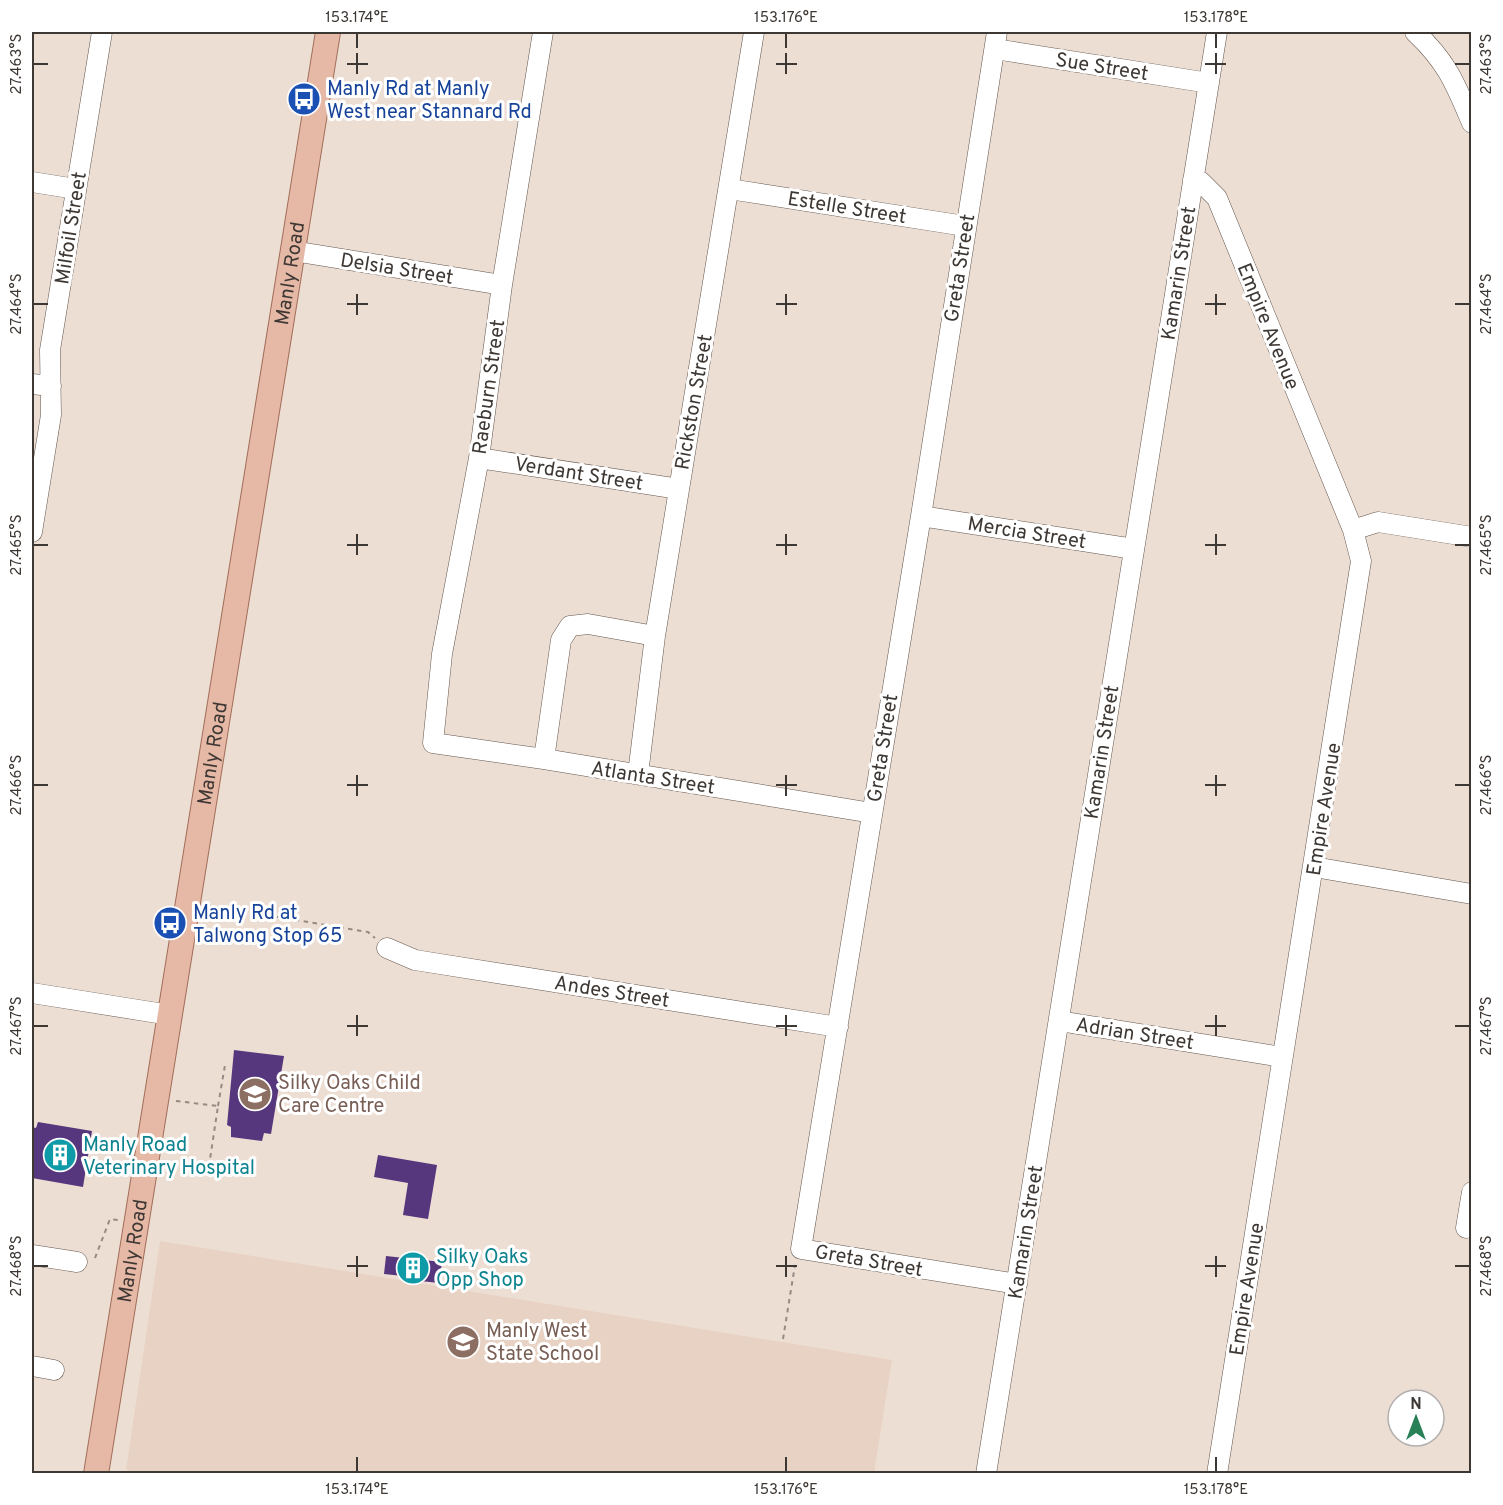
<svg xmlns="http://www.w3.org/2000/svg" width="1503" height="1505" viewBox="0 0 1503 1505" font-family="Overpass,sans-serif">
	<rect width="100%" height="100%" fill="#edded4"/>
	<path fill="#e8d2c3" d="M160 1241 892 1360 874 1473 147 1474 126 1470Z"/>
	<path fill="#56367c" d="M234 1050 284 1056 271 1134 264 1133 262 1141 231 1137V1127L227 1125Z
		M38 1122 92 1131 83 1187 32 1178V1127L36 1128Z
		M378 1155 437 1165 428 1219 403 1215 408 1183 374 1177Z
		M386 1256 442 1262 439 1283 402 1279 403 1276 384 1274Z"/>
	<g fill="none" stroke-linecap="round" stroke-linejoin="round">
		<defs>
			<path id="minor" d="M543 32 502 285 479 458 442 654 433 743 544 759 872 813
				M997 32 921 516 801 1249 1017 1284
				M1415 32C1447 62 1455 83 1472 123
				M995 49 1209 83
				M1193 180 1201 182 1217 198 1353 530 1361 561 1217 1474
				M32 182 76 189
				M729 189 965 226
				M293 251 502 285
				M32 384 51 386
				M479 458 679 489
				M921 516 1134 549
				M1353 530 1378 522 1472 537
				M32 532 51 415 50 350 102 32
				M544 759 561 640 570 626 588 624 655 636
				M638 774 655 636 754 32
				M1314 867 1472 894
				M387 948 415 960 838 1027
				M32 993 170 1015
				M1059 1021 1282 1057
				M1466 1228 1472 1192
				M32 1255 77 1262
				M32 1366 54 1370
				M986 1474 1217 32"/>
			<g id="major">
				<path id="s1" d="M96 1474 328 32"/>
			</g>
		</defs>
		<use href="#minor" stroke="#63564d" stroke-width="21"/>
		<use href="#major" stroke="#a06d58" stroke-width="26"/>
		<path stroke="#958b84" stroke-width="2" stroke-dasharray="4.5 4.5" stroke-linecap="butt" d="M206 905 368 932 375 938
			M176 1101 218 1106 209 1166
			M218 1106 225 1065
			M95 1258 110 1219 118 1220
			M783 1339 795 1265"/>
		<use href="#minor" stroke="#fff" stroke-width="20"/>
		<use href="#major" stroke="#e6b8a6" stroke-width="24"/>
	</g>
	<path fill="none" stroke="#3e3834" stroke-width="2" d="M357 33V48M786 33V48M1216 33V48M357 53V74M786 53V74M1216 53V74M33 64H48M347 64H368M776 64H797M1205 64H1226M1455 64H1470M357 294V315M786 294V315M1216 294V315M33 304H48M347 304H368M776 304H797M1205 304H1226M1455 304H1470M357 534V555M786 534V555M1216 534V555M33 545H48M347 545H368M776 545H797M1205 545H1226M1455 545H1470M357 775V796M786 775V796M1216 775V796M33 785H48M347 785H368M776 785H797M1205 785H1226M1455 785H1470M357 1015V1036M786 1015V1036M1216 1015V1036M33 1026H48M347 1026H368M776 1026H797M1205 1026H1226M1455 1026H1470M357 1256V1277M786 1256V1277M1216 1256V1277M33 1266H48M347 1266H368M776 1266H797M1205 1266H1226M1455 1266H1470M357 1457V1472M786 1457V1472M1216 1457V1472"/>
	<defs>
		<symbol id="bus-disc" viewBox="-11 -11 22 22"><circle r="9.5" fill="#1a4fb4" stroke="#fff"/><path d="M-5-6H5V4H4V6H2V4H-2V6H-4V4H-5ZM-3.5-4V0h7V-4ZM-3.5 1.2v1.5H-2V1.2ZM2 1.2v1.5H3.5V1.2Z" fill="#fff"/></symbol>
		<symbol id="school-disc" viewBox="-11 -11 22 22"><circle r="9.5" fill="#8d6e63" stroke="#fff"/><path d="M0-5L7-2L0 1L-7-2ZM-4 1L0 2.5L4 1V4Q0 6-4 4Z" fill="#fff"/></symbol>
		<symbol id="building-disc" viewBox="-11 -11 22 22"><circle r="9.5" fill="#0f9aa8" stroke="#fff"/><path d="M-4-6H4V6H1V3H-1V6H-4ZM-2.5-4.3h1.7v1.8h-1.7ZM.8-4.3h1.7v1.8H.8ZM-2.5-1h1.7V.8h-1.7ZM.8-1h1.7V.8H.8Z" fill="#fff"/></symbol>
	</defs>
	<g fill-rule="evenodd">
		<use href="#bus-disc" x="285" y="80" width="38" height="38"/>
		<use href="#bus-disc" x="151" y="904" width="38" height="38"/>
		<use href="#school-disc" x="236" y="1075" width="38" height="38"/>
		<use href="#building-disc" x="41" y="1136" width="38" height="38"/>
		<use href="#building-disc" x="394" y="1249" width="38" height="38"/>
		<use href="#school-disc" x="444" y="1323" width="38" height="38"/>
	</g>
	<g text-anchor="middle" stroke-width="6" stroke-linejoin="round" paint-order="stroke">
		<g font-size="20" fill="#3e3834" stroke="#fff">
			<text transform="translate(1102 66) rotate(9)" y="7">Sue Street</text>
			<text transform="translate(847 207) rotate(9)" y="7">Estelle Street</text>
			<text transform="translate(70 228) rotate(-81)" y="7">Milfoil Street</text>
			<text transform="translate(397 268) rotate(9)" y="7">Delsia Street</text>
			<text transform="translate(959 268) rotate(-81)" y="7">Greta Street</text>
			<text dy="7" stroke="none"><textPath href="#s1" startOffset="1216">Manly Road</textPath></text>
			<text transform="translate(1178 273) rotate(-81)" y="7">Kamarin Street</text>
			<text transform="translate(1269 326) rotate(68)" y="7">Empire Avenue</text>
			<text transform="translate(488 387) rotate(-82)" y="7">Raeburn Street</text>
			<text transform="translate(693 402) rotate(-80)" y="7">Rickston Street</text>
			<text transform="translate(579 473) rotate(9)" y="7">Verdant Street</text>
			<text transform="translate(1027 532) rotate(9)" y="7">Mercia Street</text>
			<text transform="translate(882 748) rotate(-81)" y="7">Greta Street</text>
			<text dy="7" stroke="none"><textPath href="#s1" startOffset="730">Manly Road</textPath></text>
			<text transform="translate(1101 752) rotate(-81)" y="7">Kamarin Street</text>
			<text transform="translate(653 777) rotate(9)" y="7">Atlanta Street</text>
			<text transform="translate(1323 809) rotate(-81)" y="7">Empire Avenue</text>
			<text transform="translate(612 991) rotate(9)" y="7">Andes Street</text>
			<text transform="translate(1135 1033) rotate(9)" y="7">Adrian Street</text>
			<text transform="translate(1025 1232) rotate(-81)" y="7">Kamarin Street</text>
			<text dy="7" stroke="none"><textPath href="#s1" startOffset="226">Manly Road</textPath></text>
			<text transform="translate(869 1260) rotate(10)" y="7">Greta Street</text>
			<text transform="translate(1246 1289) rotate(-81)" y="7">Empire Avenue</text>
		</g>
		<g font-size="20" fill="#164399" stroke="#fff" text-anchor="start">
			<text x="327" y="95">Manly Rd at Manly<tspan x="327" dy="23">West near Stannard Rd</tspan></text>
			<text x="193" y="919">Manly Rd at<tspan x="193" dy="23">Talwong Stop 65</tspan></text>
		</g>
		<g font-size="20" fill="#785e54" stroke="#fff" text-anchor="start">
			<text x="278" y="1089">Silky Oaks Child<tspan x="278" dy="23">Care Centre</tspan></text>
			<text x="486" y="1337">Manly West<tspan x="486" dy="23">State School</tspan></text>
		</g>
		<g font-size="20" fill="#0d838f" stroke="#fff" text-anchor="start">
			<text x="83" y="1151">Manly Road<tspan x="83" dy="23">Veterinary Hospital</tspan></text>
			<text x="436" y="1263">Silky Oaks<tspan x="436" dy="23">Opp Shop</tspan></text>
		</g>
	</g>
	<rect width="1503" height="1505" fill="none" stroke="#ffffff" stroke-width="66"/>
	<g transform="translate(1416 1418)"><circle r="28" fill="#ffffff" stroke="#b2afae" stroke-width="1.5"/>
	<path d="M0-4.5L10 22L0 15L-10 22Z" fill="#298257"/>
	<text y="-9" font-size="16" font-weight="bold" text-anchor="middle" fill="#3e3834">N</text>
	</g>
	<rect x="33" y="33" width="1437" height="1439" fill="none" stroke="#3e3834" stroke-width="2"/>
	<g font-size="15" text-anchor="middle" fill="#3e3834">
		<text x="357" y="22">153.174°E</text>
		<text x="786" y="22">153.176°E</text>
		<text x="1216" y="22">153.178°E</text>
		<text transform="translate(16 64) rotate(-90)" y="5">27.463°S</text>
		<text transform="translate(1486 64) rotate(-90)" y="5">27.463°S</text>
		<text transform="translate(16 304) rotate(-90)" y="5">27.464°S</text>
		<text transform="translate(1486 304) rotate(-90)" y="5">27.464°S</text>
		<text transform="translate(16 545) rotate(-90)" y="5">27.465°S</text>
		<text transform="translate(1486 545) rotate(-90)" y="5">27.465°S</text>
		<text transform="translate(16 785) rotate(-90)" y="5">27.466°S</text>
		<text transform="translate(1486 785) rotate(-90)" y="5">27.466°S</text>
		<text transform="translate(16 1026) rotate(-90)" y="5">27.467°S</text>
		<text transform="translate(1486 1026) rotate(-90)" y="5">27.467°S</text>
		<text transform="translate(16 1266) rotate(-90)" y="5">27.468°S</text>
		<text transform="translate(1486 1266) rotate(-90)" y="5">27.468°S</text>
		<text x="357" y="1494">153.174°E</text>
		<text x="786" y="1494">153.176°E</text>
		<text x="1216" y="1494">153.178°E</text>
	</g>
</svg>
